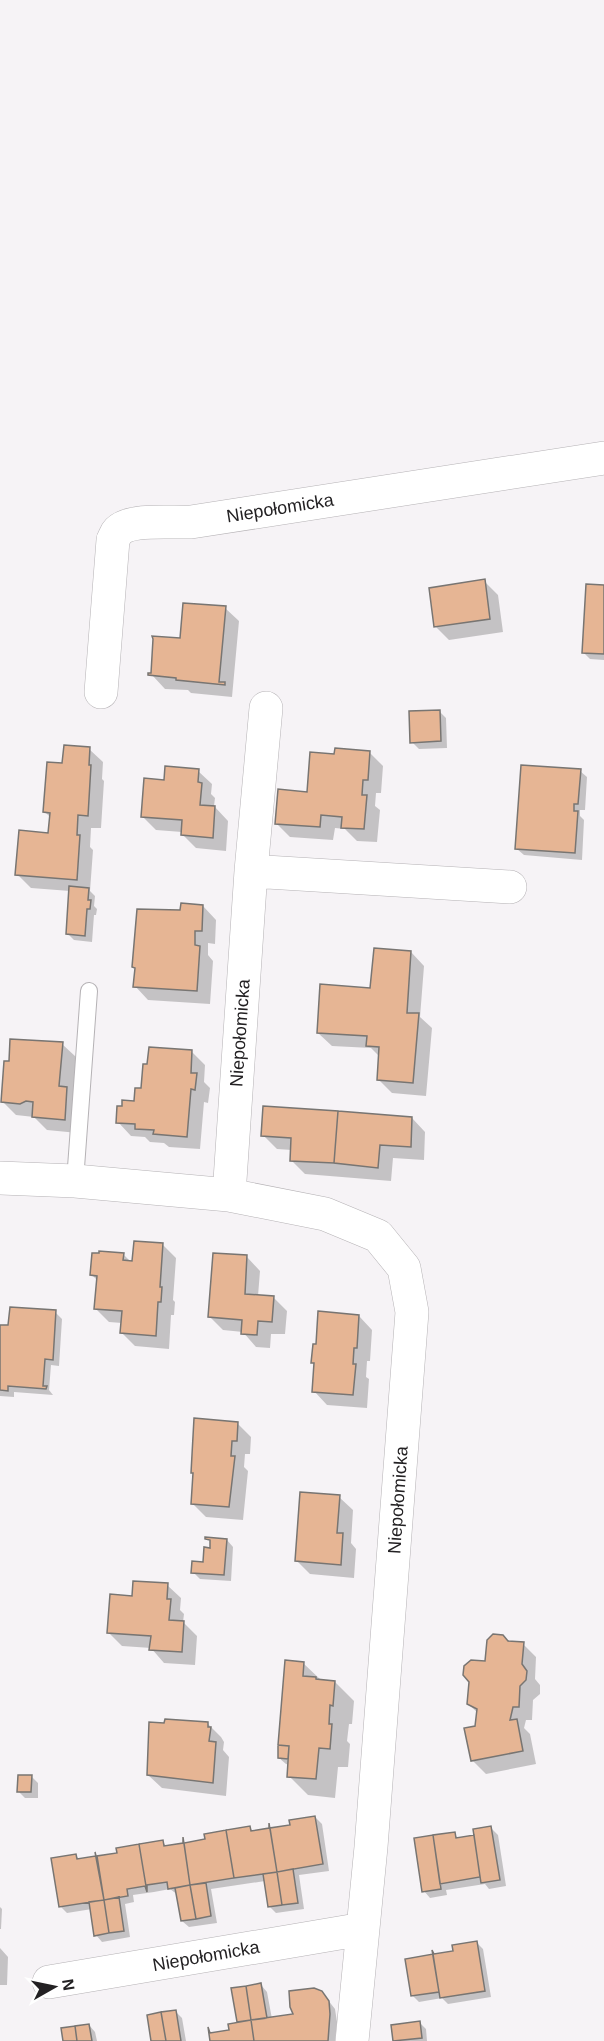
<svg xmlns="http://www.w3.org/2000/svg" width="604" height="2041" viewBox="0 0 604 2041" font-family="Helvetica,sans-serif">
	<rect width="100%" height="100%" fill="#f6f3f6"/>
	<path fill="#0003" d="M484 581 498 595 503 632 449 640 436 627Z
		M604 586V660L590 659 583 652Z
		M225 608 239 621 232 697 191 693 188 690 165 689 152 675 181 640Z
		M439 711 446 718 447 748 419 749 412 742Z
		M89 749 103 762 102 779 104 781 101 828H91L90 847 93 850 90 891 95 896 94 906 97 909 96 915H94L92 942 74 940 67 933 70 891 31 888 17 874 49 835 51 818 44 811 64 765Z
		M369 752 383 766 381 793H376L375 806 380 810 377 842 357 841 345 829 335 828 333 840 290 837 276 823 308 793 336 755Z
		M198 771 212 784 211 794 215 798 214 806 228 821 226 851 196 848 182 834V832L156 830 142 816 166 782Z
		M580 771 587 777 585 810H580V816L584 820 582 860 524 855 517 849Z
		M203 906 216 920 215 944 208 943V955L213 961 210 1004 148 1000 135 986 136 969 134 967 182 912Z
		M411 952 424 966 420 1017 432 1028 426 1096 392 1093 378 1079 380 1057 371 1048 332 1046 318 1033 372 990Z
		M62 1044 76 1057 73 1094 80 1102 78 1133 47 1130 34 1117 16 1115 3 1102Z
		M192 1052 205 1065 204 1082 210 1088 208 1103 204 1102 200 1149 169 1147 164 1143 150 1142 145 1137 131 1136 118 1122 135 1103 142 1090Z
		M412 1118 425 1132 424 1160 393 1158 391 1181 305 1174 291 1160 292 1150 277 1149 263 1135Z
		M162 1244 176 1258 173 1300 175 1302 174 1315H171L169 1349 135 1346 122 1333V1323L109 1322 96 1309 98 1281 92 1275 123 1254 132 1263Z
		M247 1257 260 1271 258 1296 273 1297 287 1311 285 1334H271L270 1348 256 1347 243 1332 223 1330 210 1317Z
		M55 1312 62 1319 59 1366 51 1365 49 1390 53 1395 14 1392V1397L0 1396V1326L10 1327Z
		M359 1316 372 1330 370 1361H367L366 1377 369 1379 367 1408 327 1405 314 1391 316 1366 313 1363Z
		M237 1423 251 1437 250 1454H245L244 1467 248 1471 243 1520 206 1517 192 1503Z
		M339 1497 353 1510 351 1543 356 1549 354 1578 310 1574 297 1561Z
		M227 1540 233 1547 231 1581 200 1579 193 1572 204 1563 211 1549Z
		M167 1585 181 1598 180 1610 184 1614 183 1622 197 1636 195 1665 164 1663 151 1648 122 1646 109 1633 134 1597Z
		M509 1643 523 1644 536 1657 535 1679 540 1685V1694L533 1700 532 1720H526L524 1728 530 1734 536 1764 486 1774 472 1760 478 1713 468 1704 487 1663Z
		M303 1663 322 1681 335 1682 354 1701 352 1724H349L347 1741 350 1744 348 1767H338L335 1798 308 1795 289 1776 290 1765 286 1764 279 1758Z
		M208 1724 221 1737 224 1742 223 1750 229 1757 226 1796 162 1788 148 1775Z
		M32 1777 38 1783V1798H25L18 1791Z
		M315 1817 322 1824 329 1871 299 1875 304 1909 276 1913 270 1907 265 1881 211 1889 217 1923 189 1927 182 1921 178 1895 170 1889 154 1892 133 1895 134 1902 125 1904 130 1937 102 1942 96 1935 92 1909 67 1913 60 1906 76 1856 80 1860 118 1854 163 1842 167 1847 207 1840 250 1828 254 1832 292 1826Z
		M491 1828 498 1835 506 1886 489 1889 485 1884 446 1890 447 1895 430 1898 424 1891 454 1834 459 1839 475 1836Z
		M0 1907 2 1909 1 1929H0Z
		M477 1943 483 1949 491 1997 448 2004 442 1998 419 2002 412 1995 455 1952Z
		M0 1948 8 1957 7 1985H0Z
		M261 1985 267 1992 272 2019 295 2015 324 1995 335 2009 337 2022 335 2041H211L231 2031 239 2024 233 1989Z
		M176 2012 182 2018 186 2041H152Z
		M419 2022 426 2029 427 2041H395L393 2026Z
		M89 2025 95 2032 97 2041H64Z"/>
	<path fill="#e6b594" stroke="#787572" stroke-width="1.5" d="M485 579 490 619 434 627 429 588Z
		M586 584 604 585V654L582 653Z
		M183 603 226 606 219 682H225V685L176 680V678L148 675V673H151L153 639 152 636 180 638Z
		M440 710 441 741 410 743 409 711Z
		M64 745 90 747 89 765H91L88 816 78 815 77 835H80L77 880 15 875 19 830 48 833 50 813 43 812 47 762 62 763Z
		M335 748 370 751 368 780H363L362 795H367L364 829 341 828 342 817 321 815 320 827 275 824 278 789 307 792 310 752 334 754Z
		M521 765 581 769 578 804H574V811H578L575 853 515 849Z
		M165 766 199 769 198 782 202 783 200 805 215 806 213 838 181 835 182 820 141 817 144 778 164 780Z
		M69 886 89 888 88 900H91L90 909H87L85 936 66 934Z
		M181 903 203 905 202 931H195V945L200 946 197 991 133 987 135 968 132 967 137 909 180 910Z
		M374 948 411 951 407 1013H419L413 1083 377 1080 379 1047 366 1046 367 1036 317 1033 320 984 370 988Z
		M10 1039 63 1042 59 1086 67 1087 65 1120 32 1117 33 1102 26 1101 20 1104 1 1102 4 1061H9Z
		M149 1047 192 1050 191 1073H197L195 1090 191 1089 187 1137 153 1134 154 1130 135 1129V1124L116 1123 117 1106H122V1100L134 1101 135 1088H141L143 1064H147Z
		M263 1106 338 1111 334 1163 290 1161 291 1138 261 1136Z
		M338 1111 412 1117 411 1147 380 1145 378 1168 334 1163Z
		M134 1241 163 1243 160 1287H162L161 1302H158L156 1336 120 1333 122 1311 94 1309 97 1276 90 1275 92 1253H99V1251L124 1253 123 1260 132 1261Z
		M213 1253 247 1255 245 1294 274 1296 272 1322 258 1321 257 1335 241 1334 242 1320 208 1317Z
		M10 1307 56 1310 53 1360 45 1359 43 1386H47L46 1389 8 1386V1391L0 1390V1325H8Z
		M318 1311 359 1315 357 1348H354L353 1364H356L353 1395 312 1392 314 1363H311L313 1344H316Z
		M194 1418 238 1422 237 1441H232L231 1456H235L229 1507 191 1504 193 1473H191Z
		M300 1492 340 1495 337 1533H343L341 1565 295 1561Z
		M205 1537 227 1539 224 1575 191 1573 192 1561 203 1562 204 1547 210 1548V1540L205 1539Z
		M133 1581 168 1583 167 1599H171L169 1620 184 1621 182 1652 149 1650 151 1636 107 1633 110 1594 132 1596Z
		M493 1634 503 1635 508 1641 524 1642 522 1664 527 1671 526 1680 520 1686 519 1707H513L510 1720 517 1719 523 1751 471 1761 464 1728 475 1726 477 1709 467 1704 469 1682 463 1675 464 1666 471 1660 485 1661 487 1640Z
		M285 1660 304 1662 303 1676 316 1677V1679L335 1681 333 1706 330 1705 329 1724H332L330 1749 319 1748 316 1779 287 1777 289 1746 278 1745Z
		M165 1719 208 1722V1727H211L209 1741 216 1742 213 1783 147 1775 149 1722 164 1723Z
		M278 1745 289 1746 288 1759 278 1758Z
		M18 1775H32L31 1792H17Z
		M315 1816 323 1864 277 1872 270 1828 290 1825 289 1820Z
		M269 1823 277 1872 234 1878 226 1830 250 1826 251 1831 269 1828Z
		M491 1826 500 1880 481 1883 473 1829Z
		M226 1830 234 1878 190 1885 184 1843 205 1839 204 1834Z
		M455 1832 456 1838 474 1835 480 1877 440 1884 433 1835Z
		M433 1835 441 1889 422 1892 414 1838Z
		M183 1837 190 1885 168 1889 167 1882 147 1885V1892L139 1844 163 1840 164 1846 183 1843Z
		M139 1844 147 1892 145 1886 127 1889 128 1896 104 1900 97 1856 117 1853 116 1848Z
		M95 1852 104 1900 59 1907 51 1858 76 1854 77 1859 96 1856Z
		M293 1869 298 1903 282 1905 277 1872Z
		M277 1872 282 1905 268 1907 263 1874Z
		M206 1883 211 1916 196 1919 190 1885Z
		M190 1885 196 1919 181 1921 175 1888Z
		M119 1897 124 1931 109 1933 104 1900Z
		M104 1900 109 1933 94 1936 89 1902Z
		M477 1941 485 1991 440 1998 432 1950 434 1954 453 1951 452 1945Z
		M433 1954 439 1992 411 1996 405 1959Z
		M261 1983 267 2018 251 2020 246 1986Z
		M246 1986 251 2020 237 2022 231 1988Z
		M314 1988 322 1991 329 2001 330 2014 328 2041H254L251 2020 293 2014 290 2007 289 1991Z
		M176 2010 181 2041H166L161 2012Z
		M161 2012 166 2041H151L147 2015Z
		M251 2020 254 2041H210L208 2027 210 2033 229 2030 228 2024Z
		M420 2021 422 2038 393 2041 391 2025Z
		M89 2024 92 2041H77L75 2026Z
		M75 2026 77 2041H63L61 2028Z"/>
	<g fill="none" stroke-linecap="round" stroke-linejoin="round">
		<defs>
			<path id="service" d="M75 1181 89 991"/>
			<path id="minor" d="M101 692 113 540C115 537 115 534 118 531 131 518 173 523 191 522L604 458
				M251 871 510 887
				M0 1178 75 1181 229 1195 325 1214 378 1236 404 1268 412 1312 371 1847 352 2041
				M229 1195 251 871 266 708
				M49 1982 363 1929"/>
		</defs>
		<use href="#service" stroke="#b5b2b5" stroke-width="18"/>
		<use href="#minor" stroke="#b5b2b5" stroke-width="34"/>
		<use href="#service" stroke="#fff" stroke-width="16"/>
		<use href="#minor" stroke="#fff" stroke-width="33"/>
	</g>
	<g text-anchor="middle" stroke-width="4.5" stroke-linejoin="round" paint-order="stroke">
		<g font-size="18" fill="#232123" stroke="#fff">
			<text transform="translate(280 508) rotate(-9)" y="6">Niepołomicka</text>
			<text transform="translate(240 1033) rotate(-86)" y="6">Niepołomicka</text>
			<text transform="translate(398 1500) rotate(-86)" y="6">Niepołomicka</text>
			<text transform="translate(206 1956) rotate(-10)" y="6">Niepołomicka</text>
		</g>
	</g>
	<g transform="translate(54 1987) rotate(81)" stroke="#ffffff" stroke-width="4.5" paint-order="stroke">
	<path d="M0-4.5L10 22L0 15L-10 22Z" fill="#232123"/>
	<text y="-9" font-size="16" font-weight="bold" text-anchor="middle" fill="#232123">N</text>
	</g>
</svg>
